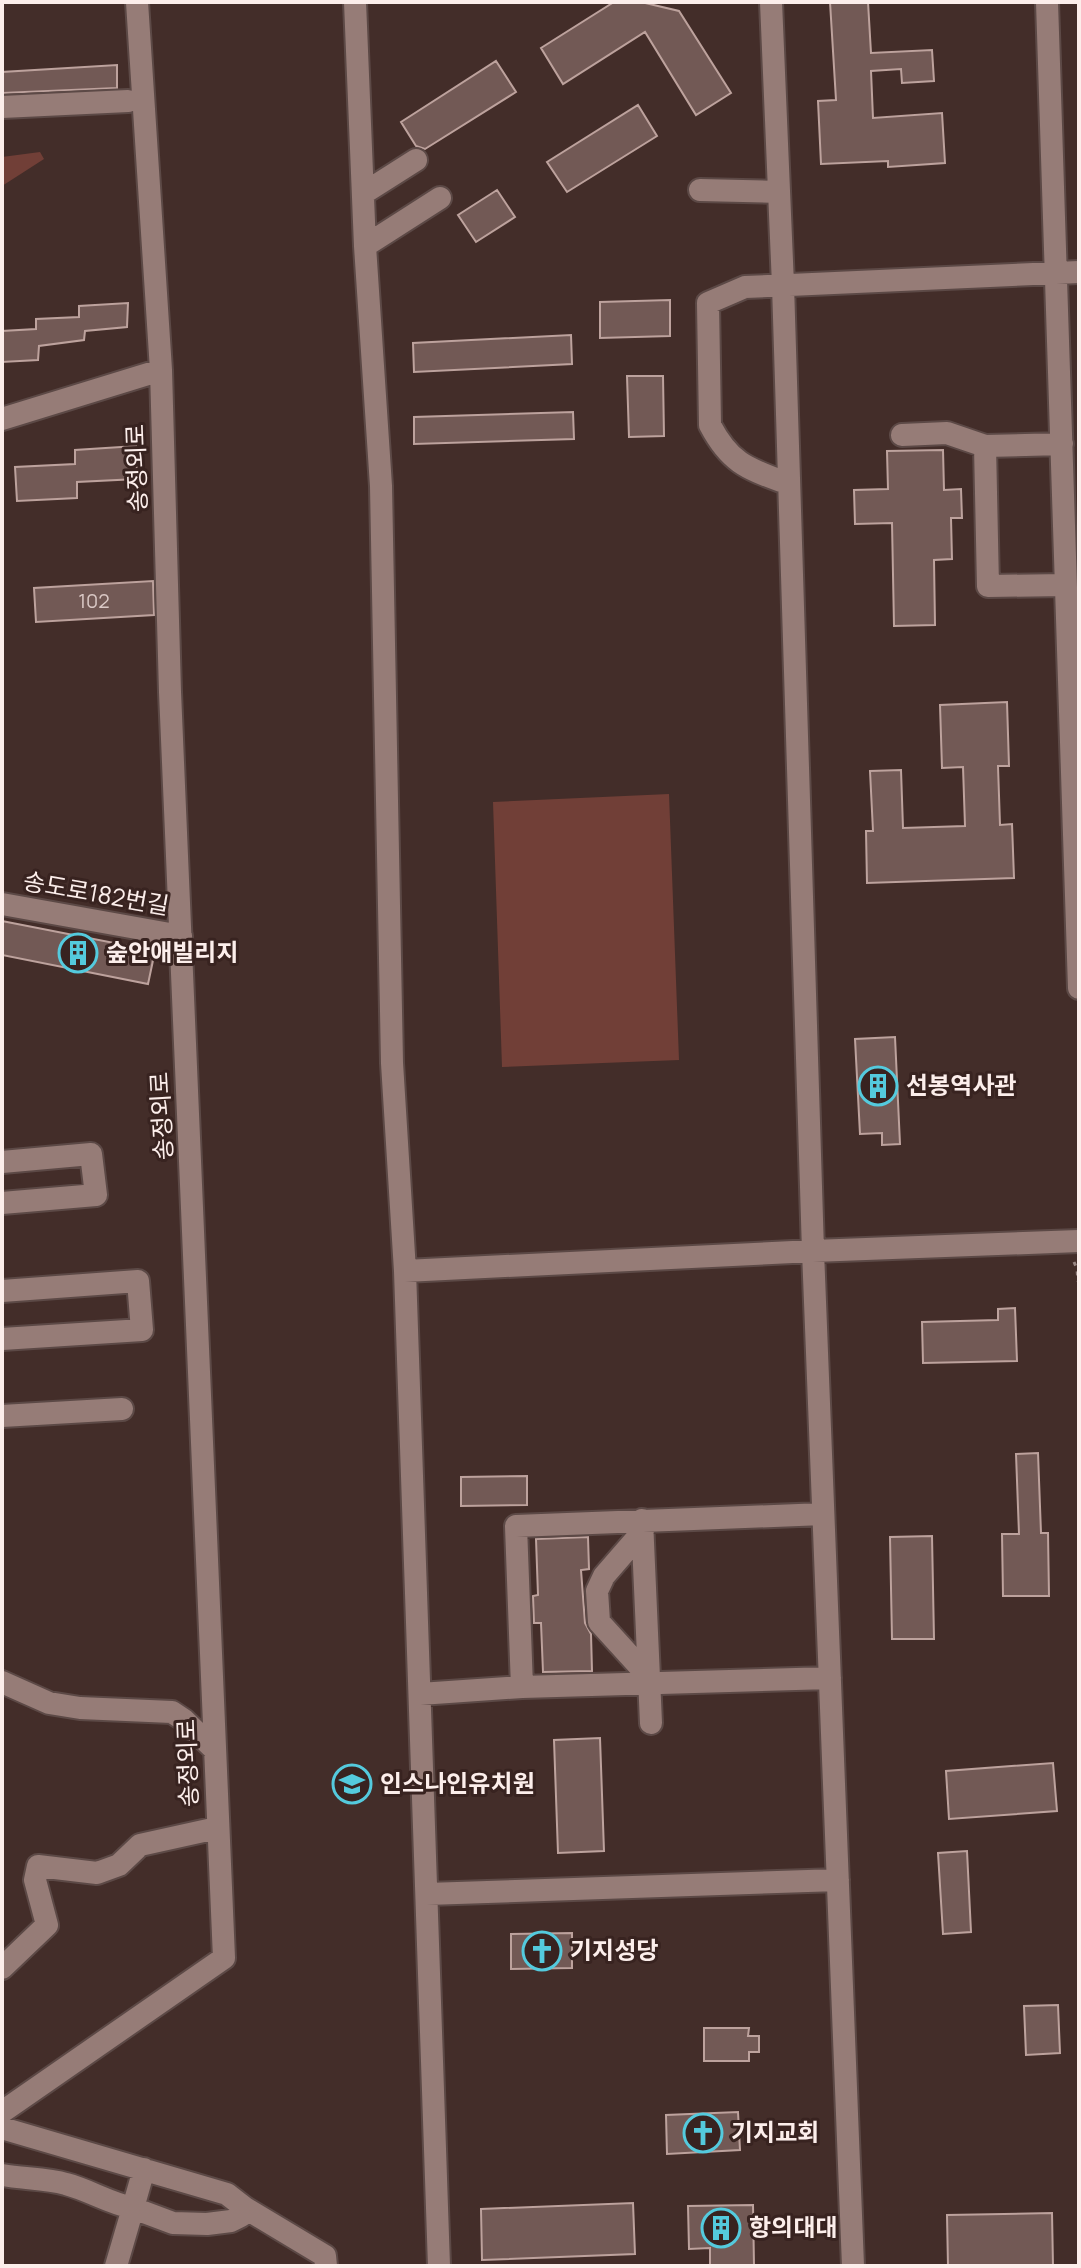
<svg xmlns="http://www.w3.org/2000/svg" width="1081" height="2268" viewBox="0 0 1081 2268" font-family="Manrope,'Noto Sans KR',sans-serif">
	<rect width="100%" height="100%" fill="#432d29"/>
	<path fill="#713f37" d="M40 152 44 159 2 186V157Z
		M669 794 679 1060 502 1067 493 802Z"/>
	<path fill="#725955" stroke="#bda29d" stroke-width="2" d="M614 2H641L679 11 731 93 696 115 645 32 563 84 541 48Z
		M830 2H868L871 53 932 50 934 81 902 83 901 69 871 71 873 118 942 113 945 163 888 167V161L821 164 818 101 836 100Z
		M496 61 516 92 425 149 416 146 401 122Z
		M117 65V88L2 93V72Z
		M638 105 657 136 567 192 547 162Z
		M497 190 515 217 476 242 458 215Z
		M670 300V336L600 338V302Z
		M128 303 127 327 85 331 84 340 39 346 38 360 2 362V331L36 329V319L79 317V306Z
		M571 335 572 364 414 372 413 343Z
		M627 376H663L664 436 629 437Z
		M573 412 574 439 414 444V417Z
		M136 446 137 479 77 482V498L17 501 15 467 75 464V450Z
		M943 450 944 490 961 489 962 518H951L952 559 934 560 935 625 894 626 892 523 855 524 854 490 888 489 887 451Z
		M153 581 154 615 36 622 34 588Z
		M1007 702 1009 766H998L1000 825 1012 824 1014 878 867 883 866 831H873L870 771 901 770 903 828 965 826 963 767 942 768 940 705Z
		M2 921 155 951 148 984 2 955Z
		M895 1037 900 1144 882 1145V1133L860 1134 855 1039Z
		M1015 1308 1017 1361 923 1363 922 1322 998 1320V1309Z
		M1038 1453 1041 1533H1048L1049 1596H1003L1002 1534H1019L1016 1454Z
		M527 1476V1505L461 1506V1477Z
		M932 1536 934 1639H892L890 1537Z
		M588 1537 589 1569 581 1570 585 1623 591 1634 592 1671 543 1672 541 1623H534L533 1596 538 1595 536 1539Z
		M600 1738 604 1851 558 1853 554 1740Z
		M1053 1763 1057 1811 949 1819 946 1771Z
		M967 1851 971 1932 943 1934 938 1853Z
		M572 1933V1968L511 1969V1934Z
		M1058 2005 1060 2053 1026 2055 1024 2006Z
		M704 2028H749L748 2036H759V2052H749V2061H704Z
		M738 2112 740 2150 667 2154 666 2115Z
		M633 2203 635 2254 482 2260 481 2209Z
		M753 2205 754 2266H710V2248L689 2249 688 2206Z
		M1052 2213 1053 2266H948L947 2215Z"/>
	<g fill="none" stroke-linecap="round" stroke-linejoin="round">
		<defs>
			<path id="minor" d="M355 2 365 246 381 486 392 1063 405 1271 439 2266
				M771 2 783 285 813 1251 853 2266
				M1047 2 1079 988
				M2 107 128 101
				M700 190 779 192
				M364 193 416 160
				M365 246 440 198
				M2 419 161 370
				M902 435 947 433 985 446
				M1062 444 985 446 988 586 1065 585
				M789 484C749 469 731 465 710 425L708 303 745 287 1079 272
				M2 904 181 936
				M2 1162 91 1154 96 1195 2 1203
				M405 1271 813 1251 1079 1241
				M2 1291 138 1281 142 1330 2 1339
				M2 1416 122 1409
				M823 1514 516 1526 522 1687 830 1678
				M642 1520 651 1723
				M643 1531 604 1576 597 1591 599 1622 649 1677
				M2 1682 49 1703 80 1708 172 1712 184 1720 214 1749
				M420 1694 522 1687
				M427 1894 838 1880
				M2 1968 47 1925 35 1880 38 1866 97 1873 119 1865 140 1845 217 1828
				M2 2112 224 1958 170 692 161 370 137 2
				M2 2128 227 2194 245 2208 325 2256 326 2266
				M2 2175C23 2179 46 2178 66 2184 89 2190 109 2203 133 2208L144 2169
				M116 2266 133 2208 173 2223 207 2224 231 2221 241 2216 245 2208"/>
		</defs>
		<use href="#minor" stroke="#5c4946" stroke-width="26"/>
		<path stroke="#988683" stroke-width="3" stroke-dasharray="4 6" stroke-linecap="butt" d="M1074 1262 1077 1269 1078 1282"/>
		<use href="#minor" stroke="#967c77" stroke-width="22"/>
	</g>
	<defs>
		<symbol id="building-ring" viewBox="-11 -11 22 22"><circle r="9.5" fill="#382320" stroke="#54cadd" stroke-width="1.5"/><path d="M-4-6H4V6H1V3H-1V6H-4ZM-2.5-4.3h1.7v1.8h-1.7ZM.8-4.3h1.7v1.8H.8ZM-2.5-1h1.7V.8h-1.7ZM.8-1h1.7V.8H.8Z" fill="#54cadd"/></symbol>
		<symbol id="school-ring" viewBox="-11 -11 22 22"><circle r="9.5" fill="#382320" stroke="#54cadd" stroke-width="1.5"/><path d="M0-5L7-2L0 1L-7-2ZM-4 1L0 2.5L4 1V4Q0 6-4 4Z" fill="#54cadd"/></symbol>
		<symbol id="church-ring" viewBox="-11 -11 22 22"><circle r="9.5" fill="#382320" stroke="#54cadd" stroke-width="1.5"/><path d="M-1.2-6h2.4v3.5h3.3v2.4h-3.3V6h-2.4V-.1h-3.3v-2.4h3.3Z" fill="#54cadd"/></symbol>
	</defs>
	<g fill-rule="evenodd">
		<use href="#building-ring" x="56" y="931" width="44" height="44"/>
		<use href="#building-ring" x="856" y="1064" width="44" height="44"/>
		<use href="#school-ring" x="330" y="1762" width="44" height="44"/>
		<use href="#church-ring" x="520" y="1929" width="44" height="44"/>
		<use href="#church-ring" x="681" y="2111" width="44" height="44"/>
		<use href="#building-ring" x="699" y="2206" width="44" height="44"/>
	</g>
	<g text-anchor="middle" stroke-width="6" stroke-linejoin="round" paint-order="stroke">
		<g font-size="20" fill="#dac9c6">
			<text x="94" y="608">102</text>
		</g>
		<g font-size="24" fill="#fceeeb" stroke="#382320">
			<text transform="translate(137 468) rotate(-92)" y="8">송정외로</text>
			<text transform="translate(96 894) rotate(10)" y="8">송도로182번길</text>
			<text transform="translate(162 1116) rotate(-93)" y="8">송정외로</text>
			<text transform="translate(188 1763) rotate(-92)" y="8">송정외로</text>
		</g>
		<g font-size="24" font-weight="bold" fill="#fceeeb" stroke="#382320" text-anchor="start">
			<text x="106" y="961">숲안애빌리지</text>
			<text x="906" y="1094">선봉역사관</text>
			<text x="380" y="1792">인스나인유치원</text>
			<text x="570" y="1959">기지성당</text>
			<text x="731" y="2141">기지교회</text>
			<text x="749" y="2236">항의대대</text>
		</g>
	</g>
	<rect width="1081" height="2268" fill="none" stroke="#fceeeb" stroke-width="8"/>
</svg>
